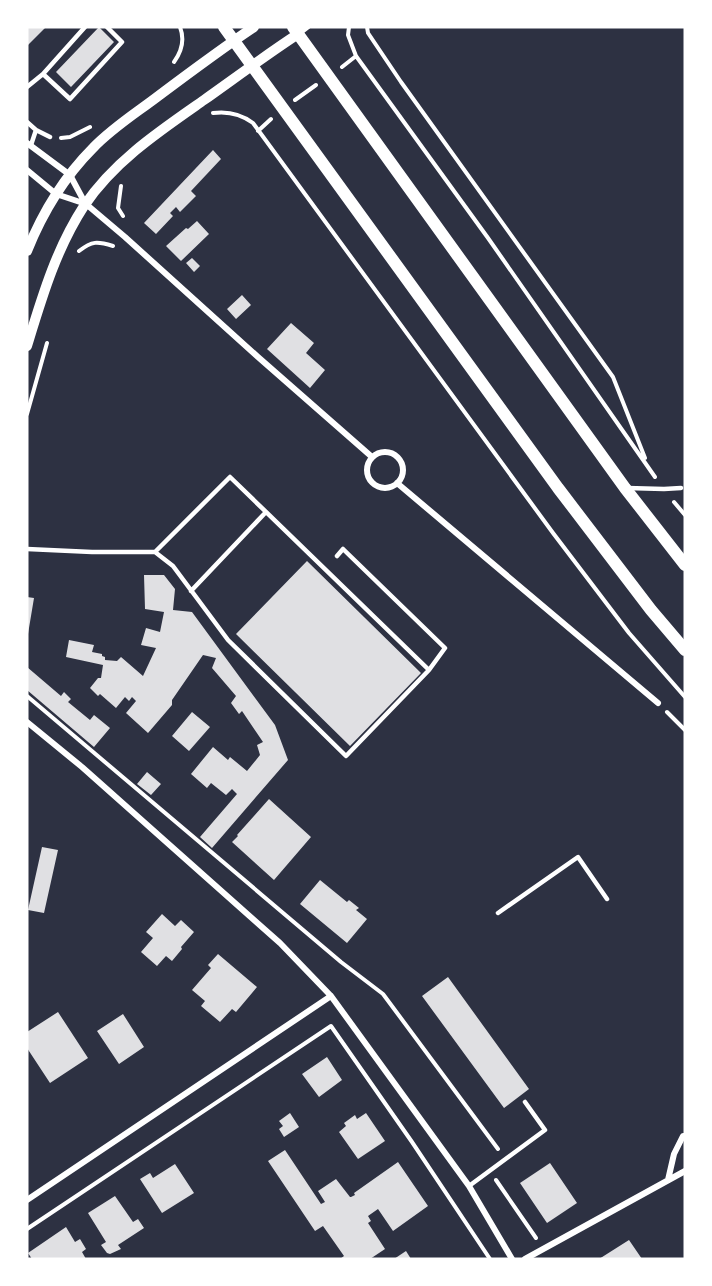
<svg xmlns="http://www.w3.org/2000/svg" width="712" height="1286" viewBox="0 0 712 1286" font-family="'Sofia Sans Condensed',sans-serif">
	<rect width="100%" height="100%" fill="#2d3142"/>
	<path fill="#e0e0e3" d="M27 27H46L27 46Z
		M99 27 114 42 71 87 56 72Z
		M213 150 221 159 191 191 196 196 180 212 176 207 170 213 173 216 156 234 144 223Z
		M197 221 209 234 181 261 166 246 186 228 188 229Z
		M192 258 200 266 194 272 186 263Z
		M242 295 251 305 236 319 227 309Z
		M291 323 314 343 306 353 325 370 310 388 267 349Z
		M307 561 421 673 350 746 236 634Z
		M144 575H164L175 589 173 610 192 612 275 725 288 760 212 848 200 837 237 794 232 789 226 795 211 783 207 788 191 774 213 747 228 760 230 757 247 771 260 755 257 745 263 742 242 711 239 714 231 703 236 696 212 668 216 658 203 655 172 700V705L148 733 126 713 136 701 132 697 129 701 125 697 116 708 100 694 98 696 90 688 98 678H101L103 665 66 657 69 640 94 645 92 652 102 654V656L105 657V660L117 661 121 657 143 676 156 648 141 645 146 628 160 632 164 612 145 609Z
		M27 597 34 598 28 634H27Z
		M27 667 61 696 64 692 71 699 68 702 90 720 94 715 110 728 94 747 27 690Z
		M192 712 210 727 189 751 172 736Z
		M147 772 161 784 151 795 137 784Z
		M269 799 311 837 274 880 232 842 238 836 237 835Z
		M42 847 58 850 44 913 28 910Z
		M320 880 347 902 349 900 359 908 356 910 367 919 347 943 300 904Z
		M162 914 175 926 181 920 194 932 181 947 182 949 172 961 166 956 157 966 141 952 153 938 146 932Z
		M218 954 257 987 236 1012 232 1009 220 1022 201 1006 205 1001 192 990 211 968 208 965Z
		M448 977 529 1089 504 1108 422 996Z
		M58 1012 88 1058 50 1083 27 1048V1032Z
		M123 1014 144 1047 119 1064 97 1031Z
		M327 1057 342 1080 319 1097 302 1074Z
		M290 1113 299 1127 284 1137 279 1129 283 1126 279 1121Z
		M366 1113 385 1141 358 1159 339 1132 346 1126 344 1123 355 1115 357 1119Z
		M285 1150 321 1204 325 1202 318 1191 336 1179 350 1197H351L355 1195 354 1193 398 1162 428 1206 393 1231 378 1209 368 1216 371 1221 368 1223 385 1249 370 1259H340L344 1256 323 1226 315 1231 268 1161Z
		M550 1163 577 1203 547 1223 520 1183Z
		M175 1164 194 1193 162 1213 140 1179 150 1173 153 1178Z
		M115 1196 133 1222 138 1219 144 1228 118 1245 121 1249 110 1254 107 1253 101 1245 106 1242 88 1213Z
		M66 1227 75 1242 80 1239 86 1249 82 1252 86 1259H32L28 1253Z
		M629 1240 642 1259H599Z
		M406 1251 411 1259H394Z"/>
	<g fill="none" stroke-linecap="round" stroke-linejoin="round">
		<path stroke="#fff" stroke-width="4" d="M349 27 348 35 356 56 488 238 655 477
			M367 27 368 33 401 82 613 377 645 458
			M174 62C182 51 185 40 180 27
			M342 67 356 56
			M295 100 316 85
			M213 113C228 111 241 114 253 123L553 533 629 633 685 697
			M258 131 271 119
			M61 138 70 137 90 127
			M121 186 118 208 123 216
			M79 251C92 241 97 241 113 246
			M27 414 47 343
			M674 502 685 515
			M27 696 341 962 383 994 498 1149
			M667 712 685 730
			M496 1180 536 1238
			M27 1229 331 1026 412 1142 490 1259"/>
		<path stroke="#fff" stroke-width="4.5" d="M43 74 70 99 122 42 107 27
			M27 87 43 74 85 27
			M27 122 36 130 50 137
			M31 145 36 130
			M627 488 664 489 681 488
			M27 549 92 552H155L173 566 228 640 346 756 429 670 230 477 155 552
			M337 556 343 549 445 648 429 670
			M191 591 266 512
			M498 913 578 857 607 899
			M469 1186 545 1130 525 1102"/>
		<path stroke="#fff" stroke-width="6" d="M298 34 307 27
			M27 143 70 175 85 203
			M27 170 56 194 86 204 125 237 258 357 372 457
			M367 470a18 18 0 1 1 36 0a18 18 0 1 1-36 0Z
			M397 483 658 703
			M27 722 82 767 280 943 331 996 469 1186 512 1259
			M668 1180 674 1154 683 1136H685
			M27 1200 331 996
			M525 1259 685 1171"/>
		<path stroke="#fff" stroke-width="10" d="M27 251C42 214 64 177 93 148 112 128 136 113 157 97 189 73 221 49 254 27
			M27 346C42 297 56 249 84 206 114 161 161 130 204 100 235 78 266 55 298 34"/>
		<path stroke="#fff" stroke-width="12" d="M224 27 558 488 651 610 685 650
			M293 27 625 488 685 565"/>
	</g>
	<rect width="712" height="1286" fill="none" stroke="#ffffff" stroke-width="57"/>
</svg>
